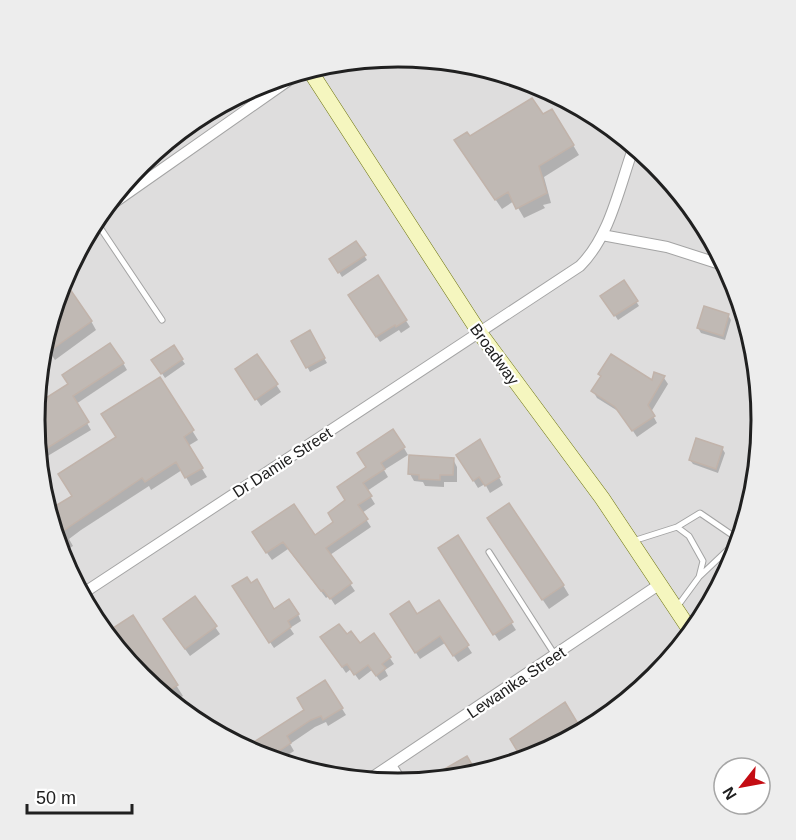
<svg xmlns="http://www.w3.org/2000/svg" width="796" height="840" viewBox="0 0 796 840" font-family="Arial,sans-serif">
	<rect width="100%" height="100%" fill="#f0ede7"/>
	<path fill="#dedddd" d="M39 420a359 359 0 1 1 718 0a359 359 0 1 1-718 0Z"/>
	<path fill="#0003" d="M542 117 573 145 579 155 544 177 551 203 543 205 545 208 524 218 514 201 502 209 461 150 469 138Z
		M356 243 367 260 342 277 331 259Z
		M378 277 410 327 401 333 399 330 380 342 353 301Z
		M624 282 639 306 618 320 602 296Z
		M728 315 731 320 725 340 701 333 698 328Z
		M91 321 96 330 55 360 49 351Z
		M309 332 327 363 310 372 293 341Z
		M173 347 185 364 165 378 153 360Z
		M257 356 281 392 261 406 241 377Z
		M123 363 127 370 76 404 91 430 46 457 40 447 35 420 37 405 70 385Z
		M599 374 653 383 655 374 664 378 668 384 651 412 657 423 637 437 621 413 597 398 593 391 601 378Z
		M160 379 198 440 188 446 207 477 191 486 182 470 151 490 149 486 81 530 69 539 73 546 61 553 52 510 74 497Z
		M404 448 408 455 384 470 388 477 367 491 375 504 362 513 371 527 330 555 355 591 335 605 329 596 326 598 288 549 272 560 258 540 314 537 335 522 347 500 339 488Z
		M722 448 725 453 718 473 693 464 690 460Z
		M484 449 503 485 490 493 485 484 478 488 458 455Z
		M453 459 457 467V482H444V487L425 486 423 482 414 481 410 474Z
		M494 529 563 585 569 595 549 609Z
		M457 537 516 630 499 641 440 548Z
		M237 593 274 611 298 614 301 621 290 628 294 634 274 648Z
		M439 602 472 653 458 662 445 643 420 659 396 622 417 616Z
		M133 617 183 696 176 700 141 677 111 632Z
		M169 627H215L220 634 190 656Z
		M374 635 394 664 385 670 388 676 380 681 372 670 359 680 351 669 346 673 326 644 347 636 360 645Z
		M325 682 346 715 328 726 326 722 315 727 290 744 294 751 280 760 253 752 250 747 306 711Z
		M564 704 579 728 537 756 504 763 520 753Z"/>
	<path fill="#c0b9b4" stroke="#c1b3aa" stroke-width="1.5" d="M532 98 543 114 552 109 574 145 539 166 547 193 516 209 508 192 495 200 454 140 467 132 470 136Z
		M356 241 366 255 338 273 329 259Z
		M378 275 407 320 396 327 395 325 376 337 348 295Z
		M63 279 92 321 48 352 62 281Z
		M624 280 638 301 614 316 600 296Z
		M704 306 729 314 723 336 697 328Z
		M310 330 325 358 306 368 291 341Z
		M110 343 124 363 73 396 89 422 41 452 34 420 38 403 68 384 62 375Z
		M174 345 183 359 161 374 151 360Z
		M257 354 278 384 255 400 235 369Z
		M611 354 652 380 654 372 665 376 648 405 655 416 632 431 615 407 591 391 601 376 598 374Z
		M160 377 194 430 184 437 203 468 185 478 176 462 145 482 142 478 57 535 52 508 72 496 58 474 116 437 101 414Z
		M393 429 405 447 381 463 385 469 363 483 372 496 358 505 368 519 326 548 352 583 330 599 323 590 321 591 283 542 266 553 252 532 294 504 315 535 333 522 328 513 345 500 337 487 366 467 357 453Z
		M696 438 723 447 716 469 689 460Z
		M480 439 500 477 485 486 479 477 473 481 456 455Z
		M409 455 454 458 453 475H440V480L419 479V475L408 474Z
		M509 503 564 585 542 600 487 518Z
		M458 535 513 622 493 635 438 548Z
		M247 577 251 583 257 579 274 609 289 599 299 614 288 621 291 627 269 643 232 586Z
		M195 596 217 626 185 649 163 619Z
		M439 600 469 645 453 656 440 636 415 653 390 614 409 601 417 614Z
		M133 615 178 685 165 693 141 677 110 630Z
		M339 624 347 634 351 631 360 643 374 633 391 657 382 664 386 668 376 676 368 665 354 675 347 664 342 667 320 637Z
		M325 680 343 708 323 720 321 716 311 720 287 736 291 743 276 753 281 760 259 756 246 747 304 710 297 698Z
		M565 702 580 727 537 756 522 759 510 739Z
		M467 756 474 768 436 776V774Z"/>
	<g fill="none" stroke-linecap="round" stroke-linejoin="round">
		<defs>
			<path id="lane" d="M99 226 162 320
				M677 527 700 513 738 539
				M633 541 677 527 689 536 703 561 699 577 677 607
				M489 552 555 655
				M700 576 738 540"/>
			<path id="street" d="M115 202 292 78
				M602 235 667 247 723 265
				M85 592 580 266C610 236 619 188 633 149
				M391 765 402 783
				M371 778 660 584"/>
			<path id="secondary" d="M312 74 479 332 602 498 688 627"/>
		</defs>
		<use href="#lane" stroke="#a4a4a4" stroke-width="7"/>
		<use href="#street" stroke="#a4a4a4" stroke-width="12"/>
		<use href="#secondary" stroke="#6b720c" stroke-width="16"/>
		<use href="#lane" stroke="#fff" stroke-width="5"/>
		<use href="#street" stroke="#fff" stroke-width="10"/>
		<use href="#secondary" stroke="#f5f6bf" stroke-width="15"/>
	</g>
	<g text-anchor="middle" stroke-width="4.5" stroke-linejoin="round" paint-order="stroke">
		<g font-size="16" fill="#202020" stroke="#fff">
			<text transform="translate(495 354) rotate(54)" y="6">Broadway</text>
			<text transform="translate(282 462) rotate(-33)" y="6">Dr Damie Street</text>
			<text transform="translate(516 682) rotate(-34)" y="6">Lewanika Street</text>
		</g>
	</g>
	<path d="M0 0H796V840H0ZM45 420a353 353 0 1 1 706 0a353 353 0 1 1-706 0Z" fill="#ededed" fill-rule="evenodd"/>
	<path fill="none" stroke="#202020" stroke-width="3" d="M45 420a353 353 0 1 1 706 0a353 353 0 1 1-706 0Z"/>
	<g transform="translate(742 786) rotate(239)"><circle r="28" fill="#ffffff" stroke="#a6a6a6" stroke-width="1.5"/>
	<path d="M0-4.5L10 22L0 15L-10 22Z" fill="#c40c13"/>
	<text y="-9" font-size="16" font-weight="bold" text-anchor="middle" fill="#202020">N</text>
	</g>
	<path d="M27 804v9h105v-9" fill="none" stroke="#202020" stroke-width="3"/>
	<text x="36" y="804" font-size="18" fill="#202020" stroke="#ffffff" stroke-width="4.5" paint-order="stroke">50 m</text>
</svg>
